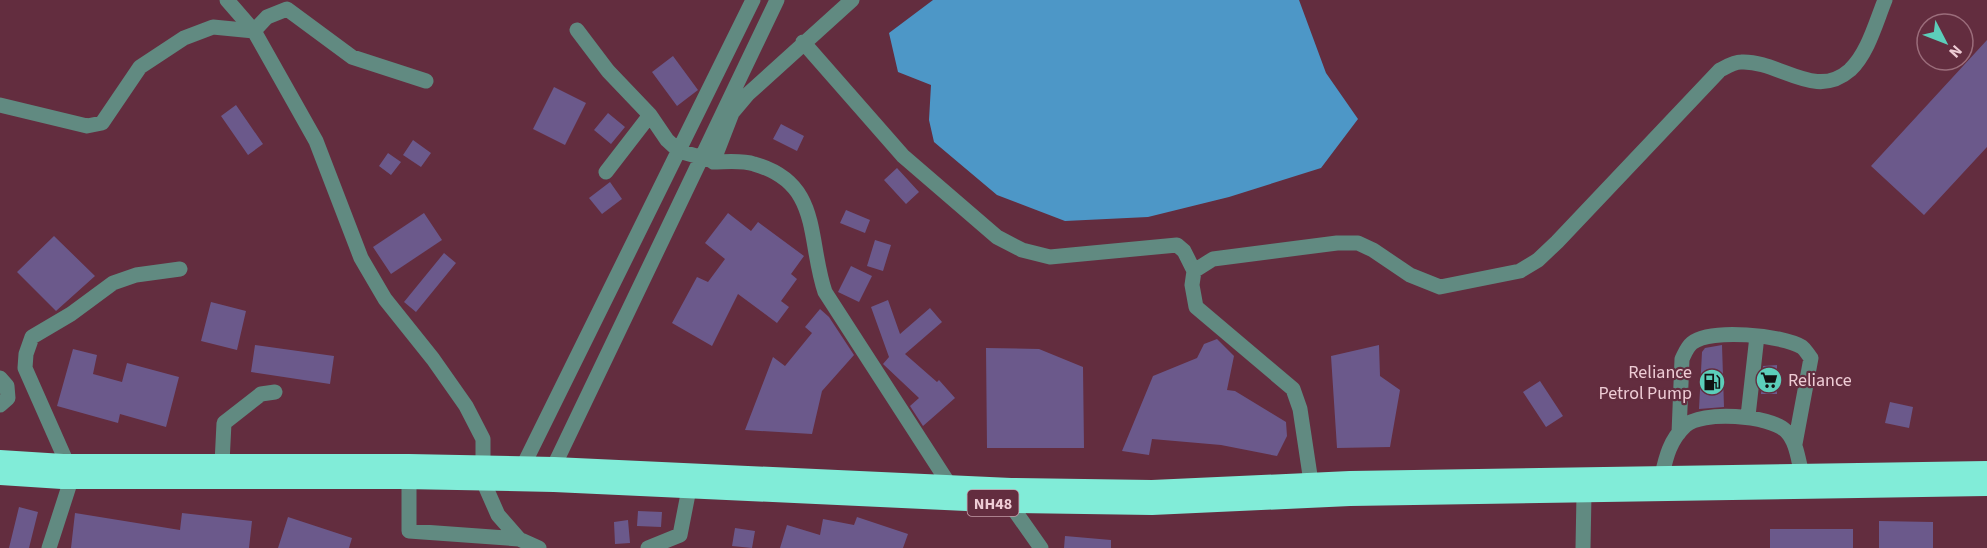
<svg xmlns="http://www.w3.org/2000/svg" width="1987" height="548" viewBox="0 0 1987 548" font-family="'Source Sans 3',sans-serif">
	<rect width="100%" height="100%" fill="#632d3f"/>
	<path fill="#4d97c7" d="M933 0H1299L1326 73 1358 119 1321 168 1229 197 1148 217 1065 221 997 195 934 142 929 120 931 85 898 72 889 33Z"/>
	<path fill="#6b598b" d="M1987 40V147L1924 215 1871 166Z
		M673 56 698 90 677 106 652 72Z
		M554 87 586 103 565 145 533 129Z
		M236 105 263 144 248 155 221 116Z
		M608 113 625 127 611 144 594 130Z
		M781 124 804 136 797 151 773 139Z
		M413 140 431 153 421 167 403 155Z
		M388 153 401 162 391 175 379 166Z
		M897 168 919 192 906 204 884 180Z
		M610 182 622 199 602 214 589 198Z
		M846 210 870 220 865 233 840 223Z
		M424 213 442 240 391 274 373 247Z
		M728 213 751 231 758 222 804 256 791 274 797 279 781 301 789 307 777 323 738 294 712 346 672 323 697 277 708 282 725 259 705 243Z
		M54 236 95 276 56 311 17 272Z
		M875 240 891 245 883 271 867 266Z
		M444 253 456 263 416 312 404 302Z
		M851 266 872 276 859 302 838 292Z
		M888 300 900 334 930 308 942 322 905 354 937 382 939 380 955 398 923 426 910 406 919 398 883 364 889 357 871 307Z
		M211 302 246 311 237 350 201 341Z
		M820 309 829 317 854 355 822 391 812 434 745 430 773 357 785 366 812 333 805 327Z
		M1217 339 1234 356 1227 390 1235 391 1286 422 1287 436 1277 456 1221 445 1152 439 1149 455 1122 451 1153 376 1197 358 1204 344Z
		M255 345 334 356 330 384 251 372Z
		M1379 345 1380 376 1400 390 1390 447 1337 448 1331 356Z
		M1722 345 1724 407 1699 409 1702 352 1705 348Z
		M986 348 1039 349 1083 367 1084 448H987Z
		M73 349 97 355 93 374 122 382 127 363 179 377 166 427 120 414 118 423 57 406Z
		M1777 365V394H1761L1763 366Z
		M1540 381 1563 416 1546 427 1523 392Z
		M1890 402 1913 407 1909 428 1885 423Z
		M19 507 38 512 29 548H9Z
		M638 511 662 512 661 527 637 526Z
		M75 513 180 530 182 513 252 521 249 548H71Z
		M288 517 352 538 349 548H278Z
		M857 517 908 534 903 548H780L787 525 820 535 823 519 854 525Z
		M628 520 630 543 615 544 614 522Z
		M1879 521 1933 522V548H1879Z
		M735 528 755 531 752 548 732 546Z
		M1770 529H1853V548H1770Z
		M1065 536 1111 540V548H1064Z"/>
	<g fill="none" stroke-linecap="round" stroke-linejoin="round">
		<path stroke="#618a81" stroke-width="15" d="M227 0 254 31 316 141 361 258 385 299 433 359 466 406 483 439V481L498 515 519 539 539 548
			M852 0 748 94 732 113 713 162C726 162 742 160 754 164 822 183 807 239 825 292L949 484
			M577 30 608 71 650 115
			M803 42 903 156 997 237 1022 250 1050 257 1177 245 1184 251 1194 271
			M0 105 87 126 102 123 140 67 184 38 213 27 254 31 267 17 287 9 352 57 426 81
			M606 172 650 115 667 140 679 151 710 160
			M0 378 7 386 8 398 0 405
			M1748 416 1757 336
			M1679 433 1682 359C1685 353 1687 347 1692 343 1711 328 1782 335 1802 347 1806 350 1808 355 1811 358L1795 444
			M67 463 25 368 26 354 32 337 71 314 113 283 136 275 180 269
			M222 463 224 423 261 394 275 392
			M523 466 753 0
			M554 466 777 0
			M1662 475C1666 457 1670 440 1685 426 1701 410 1770 415 1786 431 1797 442 1798 460 1802 474
			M409 480V531L519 539
			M1311 482 1300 409 1293 389 1196 307 1192 285 1194 271 1213 259 1337 243H1358L1373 250 1410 275 1440 287 1520 271 1538 260 1557 242 1720 70C1726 67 1734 62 1741 62 1779 60 1815 101 1850 70 1868 53 1876 22 1885 0
			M1010 496V504L1041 548
			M49 548 71 480
			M648 548 680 535 689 489
			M1583 548 1584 494"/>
		<path stroke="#81ecd8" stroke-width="18" d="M0 459 63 463H409L554 466 1011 487 1152 489 1350 480 1987 470
			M0 476 62 480H404L554 483 1010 504 1152 506 1350 497 1987 487"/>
	</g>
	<defs>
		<symbol id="supermarket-disc" viewBox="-11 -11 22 22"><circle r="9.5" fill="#5cceba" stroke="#632d3f"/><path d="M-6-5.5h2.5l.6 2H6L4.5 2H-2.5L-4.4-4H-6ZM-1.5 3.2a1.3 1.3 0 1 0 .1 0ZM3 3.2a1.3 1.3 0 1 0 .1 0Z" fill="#111"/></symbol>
		<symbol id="fuel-disc" viewBox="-11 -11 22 22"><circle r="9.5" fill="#5cceba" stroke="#632d3f"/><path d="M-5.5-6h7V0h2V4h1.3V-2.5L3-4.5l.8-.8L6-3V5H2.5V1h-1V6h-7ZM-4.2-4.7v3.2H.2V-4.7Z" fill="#111"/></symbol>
	</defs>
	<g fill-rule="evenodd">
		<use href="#supermarket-disc" x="1754" y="365" width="30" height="30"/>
		<use href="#fuel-disc" x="1697" y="367" width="30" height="30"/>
	</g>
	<g text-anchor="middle" stroke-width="4.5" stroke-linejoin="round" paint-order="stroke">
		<rect fill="#632d3f" stroke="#c49ca8" stroke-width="1.5" x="967.5" y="490" width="51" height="26" rx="4.5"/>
		<g font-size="16" font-weight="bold" fill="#eeccd5">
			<text x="993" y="509">NH48</text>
		</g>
		<g font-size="18" fill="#eeccd5" stroke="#632d3f" text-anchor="end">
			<text x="1692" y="378">Reliance<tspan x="1692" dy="21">Petrol Pump</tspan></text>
			<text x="1788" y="386" text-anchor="start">Reliance</text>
		</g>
	</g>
	<g transform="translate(1945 42) rotate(132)"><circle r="28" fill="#632d3f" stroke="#9b6d7b" stroke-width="1.5"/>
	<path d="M0-4.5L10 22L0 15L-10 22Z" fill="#5cceba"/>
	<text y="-9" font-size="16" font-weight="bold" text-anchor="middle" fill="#eeccd5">N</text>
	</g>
</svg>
